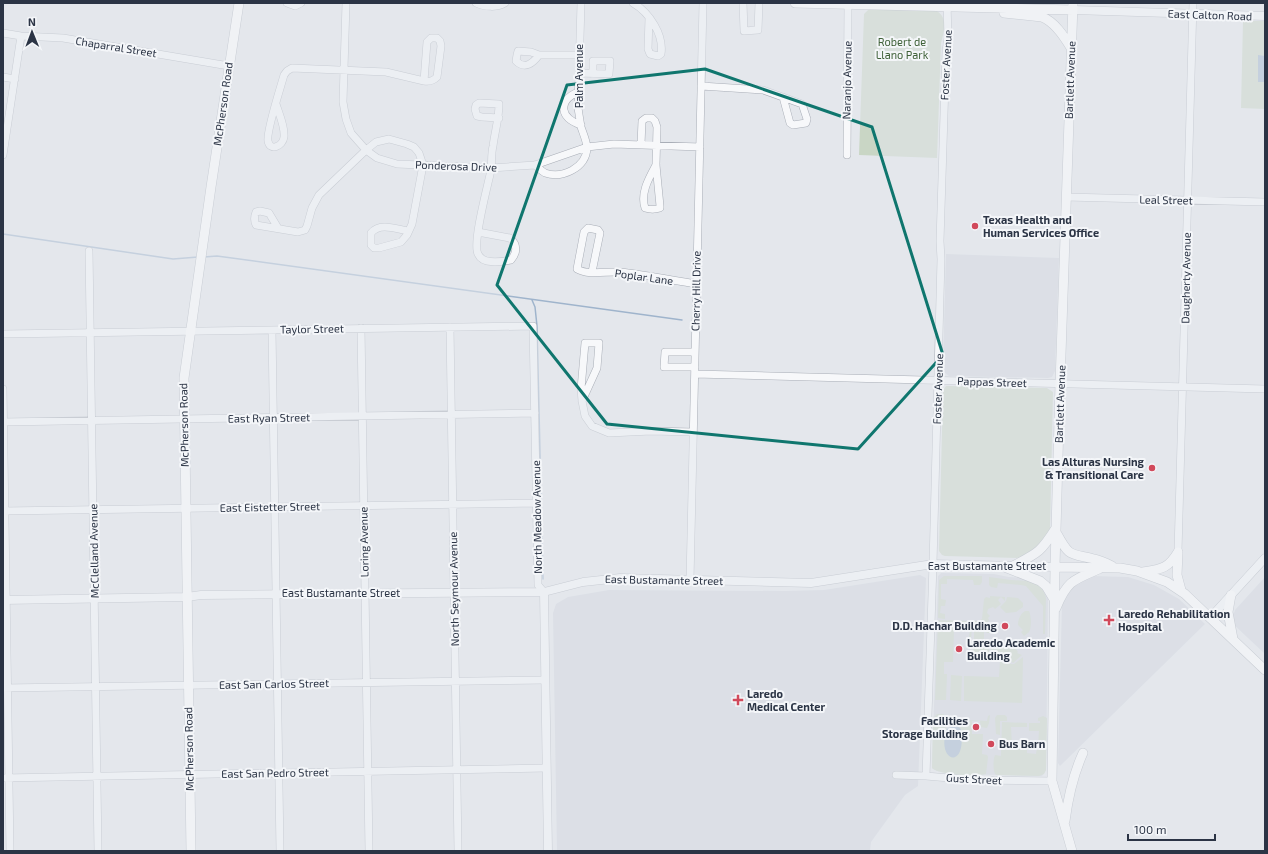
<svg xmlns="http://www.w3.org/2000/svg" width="1268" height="854" viewBox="0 0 1268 854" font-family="'Exo 2',sans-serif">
	<rect width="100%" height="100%" fill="#e4e7ec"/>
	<path fill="#d2d6de" d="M946 254 1059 258 1055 371 1052 377 1048 378 949 376 944 372 943 365Z
		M941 573 994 574 1009 577 1025 578 1045 588 1048 599 1046 770 1042 776 956 774 937 771 932 768 938 580V576Z
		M920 575 926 578 918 786 905 795 871 842 870 851H557L553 613 556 604 568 597 609 590 785 591 824 590Z
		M1092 576 1128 577 1154 585 1179 599 1205 624 1060 766 1058 763 1062 603 1069 586Z
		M1265 577V654L1231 622 1235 610Z"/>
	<path fill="#c9d6c5" d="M869 9 937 11C948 18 944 31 941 43L937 158 859 155 864 14Z
		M1243 21H1265V109L1241 108Z
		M946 386H950L1047 388 1053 392 1050 530 1046 541 1021 558 945 556 942 555 939 551 943 392 944 389Z
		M944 576H982V582L980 585H974L973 580 947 579V584H941V599L946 600 945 606H941L940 613 945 614V619L938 618 939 580Z
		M989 577 1011 580 1029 581 1036 583 1040 587 1044 592 1046 598 1045 634H1043V606L1026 586 1021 585 998 583 997 588 991 587 989 585Z
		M990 596 1005 597V601L1001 597 998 600 1001 604 995 609 993 607 988 609 987 613 990 616 988 618 989 620 988 621 992 626 990 633H987L985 631 984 632V639H974V621H979L982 619 984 599 986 597 990 598Z
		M1007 597 1018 598 1023 603V607L1016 612 1006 613 1000 607 1006 601Z
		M1025 611H1029C1031 615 1032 627 1029 632 1029 632 1024 636 1024 636L1021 632 1023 630 1018 625C1018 620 1020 614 1025 611Z
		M938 620 967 621 968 624 972 627 971 639 969 637 970 629 954 628 953 662H944V674H947L946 700H935Z
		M973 640 984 641V646H989V657L973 656Z
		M998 640 1007 645H1013L1018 652 1017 653 1022 655 1013 663 1007 658 991 657V646L998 647 999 646 997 643Z
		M1023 657 1022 703 964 701V676L999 677 1000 661H991L990 658 1005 659 1011 664H1014Z
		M951 675 962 676 961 701 950 700Z
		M937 714H944L943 723 948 731 953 727 949 719 987 721 988 716 990 715 989 723 987 728 981 727 980 721H972V734H983L982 754 987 755 988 757 986 774C976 777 939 775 932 768L933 718Z
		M997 715H1005L1007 717V721H1000V735L996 734 995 718Z
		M1043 716 1047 718 1046 770 1044 774 1039 776 997 775 995 774C993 769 993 760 995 755L1001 756 1002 722 1027 723V727H1011L1012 747 1027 748V753L1036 754 1037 748 1038 747 1039 731H1029V723H1040V721H1038V718Z"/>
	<path fill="#9fb4cc" d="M1258 55 1265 56V82H1258Z
		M955 725 960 728 961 730C967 772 935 761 947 729Z"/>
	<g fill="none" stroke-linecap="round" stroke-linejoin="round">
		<path stroke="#9fb4cc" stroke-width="1.5" d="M3 234 173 259 198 257
			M204 257 217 256 682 320
			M532 300 535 307 537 326 543 579"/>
		<defs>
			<path id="minor" d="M287 3 295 6 301 3
				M346 3 343 102 346 119 351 133 366 150 377 158 397 164 491 168 535 165 587 147 614 144 700 147
				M476 3C484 7 498 8 505 3
				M633 3C650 13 664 35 661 54L658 56 650 54 648 49 649 18
				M743 3 744 31 758 30 759 3
				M3 33 21 36 63 38 229 66
				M539 55C533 63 525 70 516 61L517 55 518 51 531 52 539 55H579
				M579 73 609 74 610 61H593V74
				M3 77 15 79
				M701 86 763 90 802 104 807 119 806 123 793 125 790 123 783 97
				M578 92C557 101 560 118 581 125
				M276 104C279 114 285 126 284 137 283 146 270 152 268 141 266 132 281 86 284 75L287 71 292 68 386 72 424 81C430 82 433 81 437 77L441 46 440 41 437 38H431L427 42 424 81
				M641 144 642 121 646 118H652L655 121 657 127 656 165 660 206V208C654 210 651 210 645 208 640 193 649 178 656 165
				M3 155 21 36
				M847 155 848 4
				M535 165C538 167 541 171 545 173 562 179 586 168 587 148 587 142 583 133 581 127 580 121 579 114 578 108L581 3
				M1066 197 1265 202
				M278 228 269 213 260 211 256 212C254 217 254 221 256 225L298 232 305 230 307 226 312 208 319 195 366 150 376 142 389 139 407 144 414 147 419 153 423 165 412 224 407 235 401 242 379 248H374L371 245V233C380 222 396 229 408 231
				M478 232 510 238C518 245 517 253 511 260 501 262 483 265 478 254 472 243 488 185 491 170 492 162 491 154 493 146 495 131 499 118 499 104L479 103 476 105 475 109 477 116 482 117 499 118
				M89 251 98 851
				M592 272 600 233 598 230 588 228 584 232 577 269C589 276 607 271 620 272 646 275 671 280 696 284
				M450 327 458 851
				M361 328 369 851
				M272 330 280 851
				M3 334 533 326 538 585 544 592
				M695 367H664L665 352H695
				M695 374 1265 389
				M3 389 10 851
				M582 401 597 368 599 343H585L581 389 582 401 585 416 592 426 609 433 651 431 693 432
				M3 422 535 413
				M3 511 536 503
				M1178 552 1193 3
				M690 580 703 3
				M3 688 545 680
				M896 775 926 776 972 780 1052 781
				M926 776 933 564 941 259 940 241 946 51 948 38 947 3
				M3 778 546 768"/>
			<path id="tertiary" d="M1073 10 1265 16
				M544 592 548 851
				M3 600 187 597 201 595 544 592 583 582 620 578 811 583 933 564 1055 567
				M1210 618 1265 558"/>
			<path id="secondary" d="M795 3 1073 10
				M1004 13 1042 17C1055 22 1064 36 1071 48
				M1057 534C1070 558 1070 553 1094 559 1100 560 1106 563 1112 566
				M1178 553 1177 575 1181 590
				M1002 566 1040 581 1046 586 1055 601
				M1013 566C1038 553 1041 552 1056 528
				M1055 567 1120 568 1137 571 1167 582 1185 594 1265 670
				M1143 572C1161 569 1168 569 1178 552
				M1231 595 1228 612 1233 639
				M1056 608C1067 581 1073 580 1099 569
				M1065 821C1068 798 1073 775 1083 753
				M191 851 184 378 211 187 239 3
				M1072 851 1052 781 1055 567 1060 384 1073 3"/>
		</defs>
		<use href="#minor" stroke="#a9aeb7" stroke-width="8"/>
		<use href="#tertiary" stroke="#a9aeb7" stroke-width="9"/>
		<use href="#secondary" stroke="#a9aeb7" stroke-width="10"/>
		<use href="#minor" stroke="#f7f8fa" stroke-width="7"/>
		<use href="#tertiary" stroke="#f7f8fa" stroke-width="8"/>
		<use href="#secondary" stroke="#fff" stroke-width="9"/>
	</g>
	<path d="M0 0H1268V854H0ZM705 69 872 127 943 355 858 449 607 424 497 285 567 85Z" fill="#e4e7ec" fill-opacity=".55" fill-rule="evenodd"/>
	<path fill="none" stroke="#0f766e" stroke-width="3" stroke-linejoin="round" d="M705 69 872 127 943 355 858 449 607 424 497 285 567 85Z"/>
	<g fill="#d1495b" stroke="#f4f6f9" stroke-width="1.5">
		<circle cx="975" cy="226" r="4"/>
		<circle cx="1152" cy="468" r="4"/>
		<path d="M1107 614h4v4h4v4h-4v4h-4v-4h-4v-4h4z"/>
		<circle cx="1005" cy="626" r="4"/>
		<circle cx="959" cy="649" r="4"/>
		<path d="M736 694h4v4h4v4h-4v4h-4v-4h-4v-4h4z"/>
		<circle cx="976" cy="727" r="4"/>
		<circle cx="991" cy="744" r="4"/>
	</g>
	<g text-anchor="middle" stroke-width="4" stroke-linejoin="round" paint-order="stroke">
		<g font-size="11" fill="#2b3445" stroke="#f4f6f9">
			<text transform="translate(1210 15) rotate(2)" y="4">East Calton Road</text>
			<text transform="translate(116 47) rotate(9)" y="4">Chaparral Street</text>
			<text transform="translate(946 65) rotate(-87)" y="4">Foster Avenue</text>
			<text transform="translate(579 76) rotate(-90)" y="4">Palm Avenue</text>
			<text transform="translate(847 80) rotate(-89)" y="4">Naranjo Avenue</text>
			<text transform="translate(1070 80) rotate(-88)" y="4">Bartlett Avenue</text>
			<text transform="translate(223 104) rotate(-82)" y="4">McPherson Road</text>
			<text transform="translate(456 166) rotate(2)" y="4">Ponderosa Drive</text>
			<text transform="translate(1166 200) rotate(1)" y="4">Leal Street</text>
			<text transform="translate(644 277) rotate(8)" y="4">Poplar Lane</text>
			<text transform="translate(1186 278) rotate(-89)" y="4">Daugherty Avenue</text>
			<text transform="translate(696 291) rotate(-89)" y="4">Cherry Hill Drive</text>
			<text transform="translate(312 329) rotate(-1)" y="4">Taylor Street</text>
			<text transform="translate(992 382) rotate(2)" y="4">Pappas Street</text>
			<text transform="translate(938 389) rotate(-88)" y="4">Foster Avenue</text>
			<text transform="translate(1060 404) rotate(-88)" y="4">Bartlett Avenue</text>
			<text transform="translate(269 418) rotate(-1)" y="4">East Ryan Street</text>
			<text transform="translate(184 425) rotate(-91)" y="4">McPherson Road</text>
			<text transform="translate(270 507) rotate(-1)" y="4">East Eistetter Street</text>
			<text transform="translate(537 517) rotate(-91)" y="4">North Meadow Avenue</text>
			<text transform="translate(364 542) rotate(-91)" y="4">Loring Avenue</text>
			<text transform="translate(94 551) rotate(-91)" y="4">McClelland Avenue</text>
			<text x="987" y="570">East Bustamante Street</text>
			<text transform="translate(664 580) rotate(1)" y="4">East Bustamante Street</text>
			<text transform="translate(454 589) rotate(-91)" y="4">North Seymour Avenue</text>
			<text x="341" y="597">East Bustamante Street</text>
			<text transform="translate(274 684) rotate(-1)" y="4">East San Carlos Street</text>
			<text transform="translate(189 749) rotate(-91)" y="4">McPherson Road</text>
			<text transform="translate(275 773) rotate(-1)" y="4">East San Pedro Street</text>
			<text transform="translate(974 779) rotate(3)" y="4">Gust Street</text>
		</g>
		<g font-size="11" fill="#3f6138" stroke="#f4f6f9">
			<text x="902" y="46">Robert de<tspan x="902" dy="13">Llano Park</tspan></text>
		</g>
		<g font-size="11" font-weight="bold" fill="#2b3445" stroke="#f4f6f9" text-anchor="start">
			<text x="983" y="224">Texas Health and<tspan x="983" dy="13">Human Services Office</tspan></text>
			<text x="1144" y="466" text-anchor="end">Las Alturas Nursing<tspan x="1144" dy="13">&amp; Transitional Care</tspan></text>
			<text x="1118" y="618">Laredo Rehabilitation<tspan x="1118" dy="13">Hospital</tspan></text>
			<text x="997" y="630" text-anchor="end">D.D. Hachar Building</text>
			<text x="967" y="647">Laredo Academic<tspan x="967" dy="13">Building</tspan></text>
			<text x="747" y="698">Laredo<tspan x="747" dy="13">Medical Center</tspan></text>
			<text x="968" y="725" text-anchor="end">Facilities<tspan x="968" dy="13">Storage Building</tspan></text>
			<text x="999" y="748">Bus Barn</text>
		</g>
	</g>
	<rect width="1268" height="854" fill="none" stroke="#2b3445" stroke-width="8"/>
	<g transform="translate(32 32) rotate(359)" stroke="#f4f6f9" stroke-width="3" paint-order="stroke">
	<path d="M0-3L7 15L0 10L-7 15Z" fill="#2b3445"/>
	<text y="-6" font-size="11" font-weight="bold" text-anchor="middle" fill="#2b3445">N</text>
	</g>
	<path d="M1128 834v6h87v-6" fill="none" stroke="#2b3445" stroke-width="2"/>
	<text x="1134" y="834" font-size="12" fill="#2b3445" stroke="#f4f6f9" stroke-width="3" paint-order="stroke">100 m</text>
</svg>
